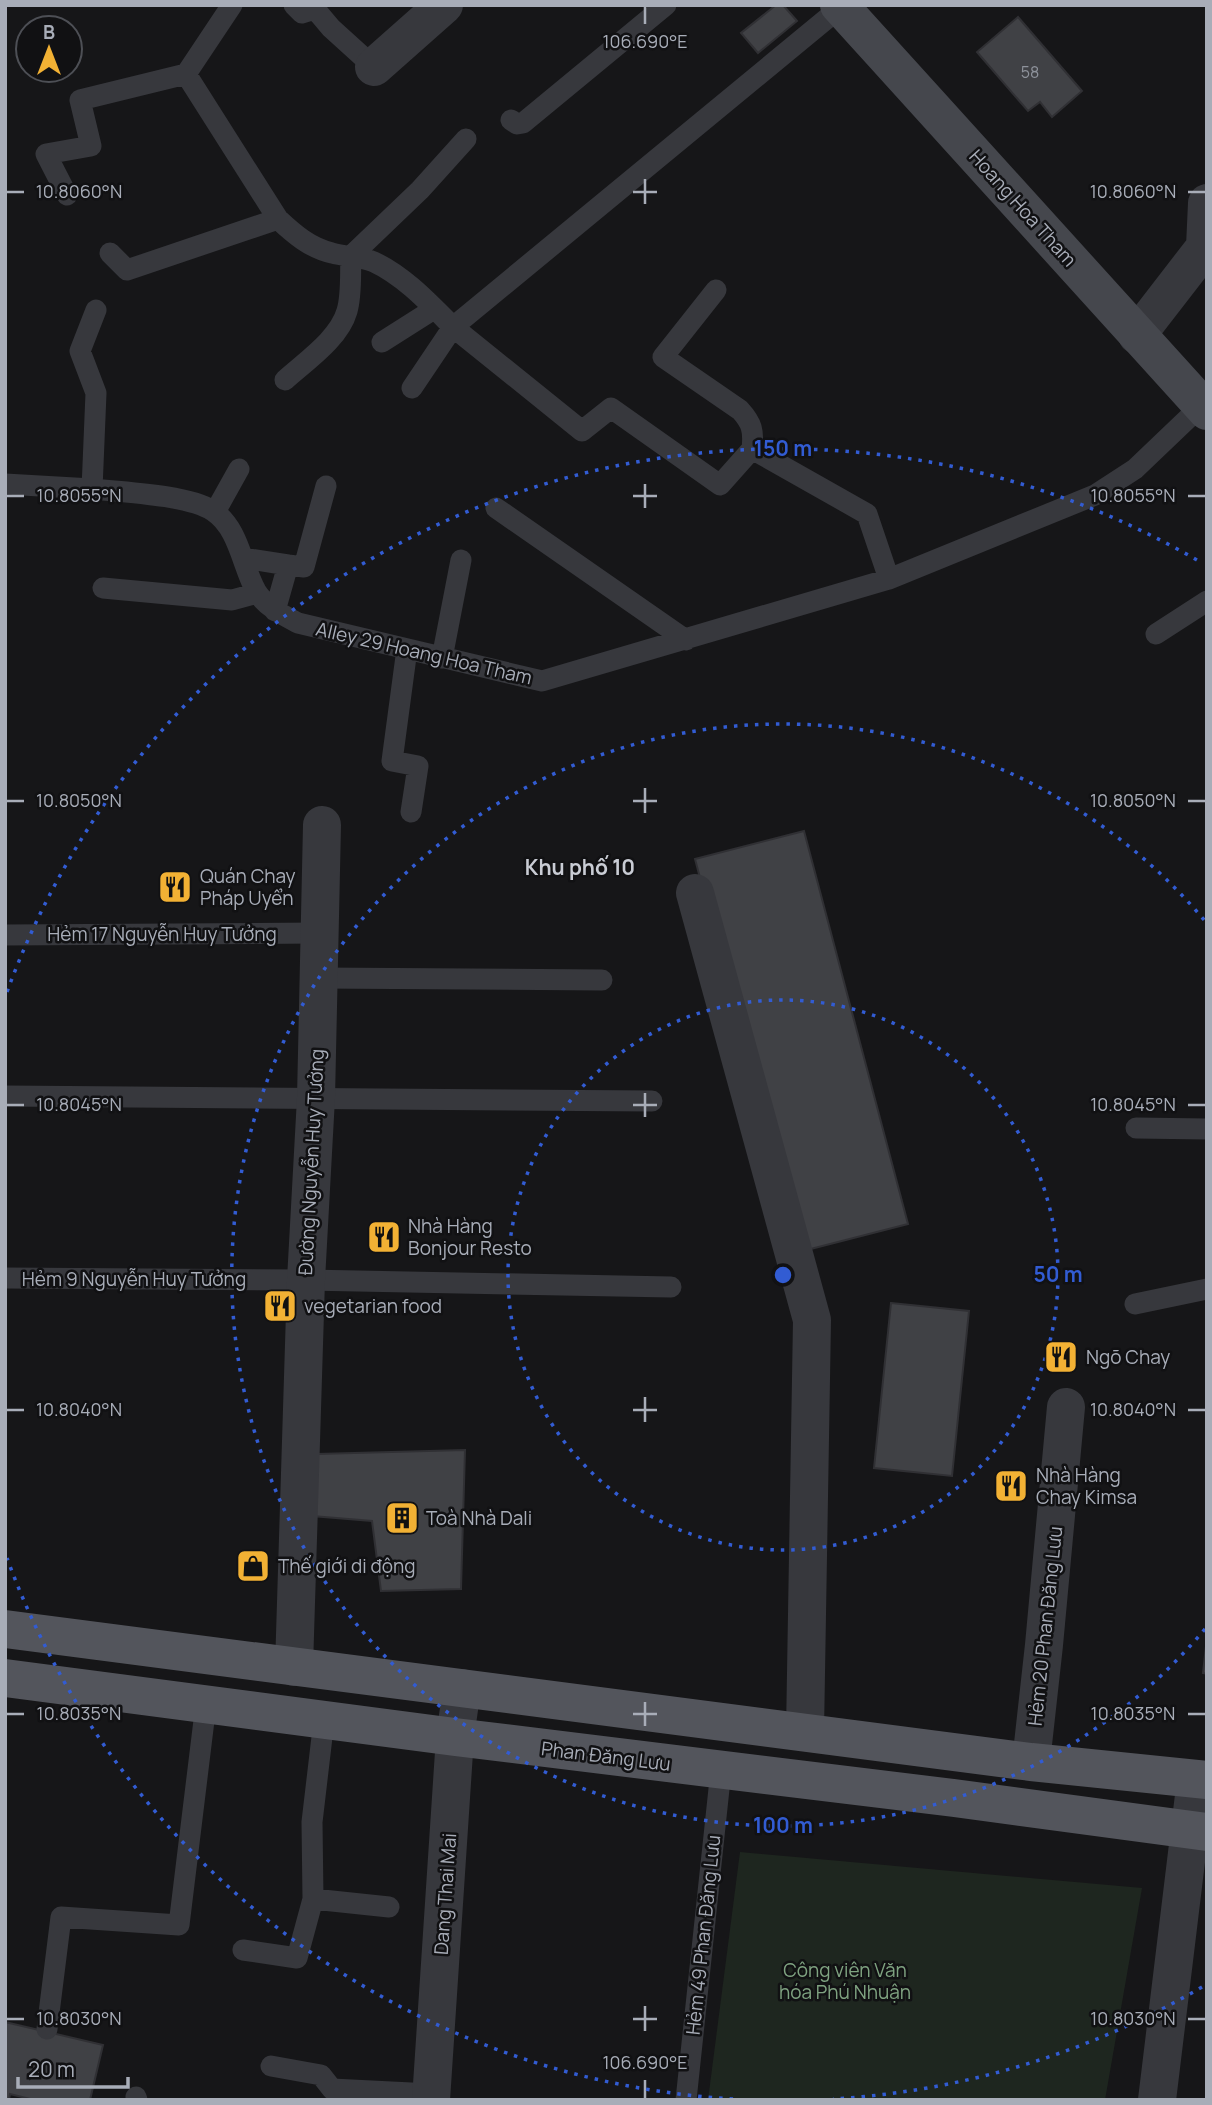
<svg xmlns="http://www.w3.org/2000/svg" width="1212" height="2105" viewBox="0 0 1212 2105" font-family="Manrope,sans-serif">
	<rect width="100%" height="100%" fill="#161618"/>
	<path fill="#1e261f" d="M740 1852 1142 1888 1105 2100H708Z"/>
	<path fill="#404145" stroke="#303034" stroke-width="2" d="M776 5H783L797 21 758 53 741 33Z
		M1018 17 1082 91 1052 117 1040 102 1028 111 977 52Z
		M804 831 908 1224 799 1252 695 859Z
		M891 1303 969 1311 952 1476 874 1468Z
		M465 1450 461 1589 381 1591 372 1521 312 1516 317 1454Z
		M1207 1637V1674L1203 1673Z
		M5 2022 103 2045 90 2100H34L10 2094 9 2100H5Z"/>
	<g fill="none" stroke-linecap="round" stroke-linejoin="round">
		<path stroke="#37383d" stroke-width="21" d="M294 5 302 13 315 9 331 28 374 67
			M186 74 278 219C294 234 310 248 332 253 346 257 361 256 374 262 404 276 429 303 453 327L841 7
			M511 120 517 124 523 123 666 5
			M67 195 46 154 91 146 80 100 186 74 232 5
			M110 253 127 270 278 219
			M716 290 663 357 740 410C752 423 754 431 752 449
			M382 342 434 309
			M285 380C306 361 339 339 347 311 352 294 350 273 351 256L420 190 466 139
			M412 388 453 327 582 431 611 408 720 485 752 449 867 514 889 579
			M5 484 92 489 96 393 80 351 96 310
			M92 489C122 492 189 495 213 511 239 528 242 566 256 591 266 607 283 615 298 623L542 681 889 579 1095 495 1135 469 1202 405
			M496 508 686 640
			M215 512 239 469
			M243 558 288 565
			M103 588 232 600 257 593
			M275 611 288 565 304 567 326 486
			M1156 634 1207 601
			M407 649 392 761 418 766 411 812
			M442 658 461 560
			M5 935 319 933
			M318 978 602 980
			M5 1096 652 1101
			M1136 1128 1207 1129
			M5 1278 306 1280 671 1287
			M1135 1304 1207 1289
			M313 1899 389 1907
			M243 1950 297 1958 313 1899 312 1822 324 1720
			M47 2029 61 1917 179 1925 206 1704
			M271 2066 321 2075 332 2089 431 2094
			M136 2097 137 2100
			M686 2100 721 1770"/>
		<path stroke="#37383d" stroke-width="38" d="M374 67 444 5
			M1137 335 1205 247 1207 203
			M695 893 812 1320 805 1732
			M294 1667 306 1280 316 1098 322 825
			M1031 1762 1044 1645 1066 1407
			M431 2100 455 1737 462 1688
			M1157 2100 1196 1779"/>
		<path stroke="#45474d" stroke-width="38" d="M839 5 1207 411"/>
		<path stroke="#53555c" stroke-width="38" d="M5 1629 1031 1762 1207 1780
			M5 1678 455 1737 954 1798 1207 1832"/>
	</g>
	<path fill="none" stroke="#a8adb8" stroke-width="2.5" d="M645 7V24M645 179V204M7 192H24M633 192H657M1188 192H1205M645 484V508M7 496H24M633 496H657M1188 496H1205M645 788V813M7 801H24M633 801H657M1188 801H1205M645 1093V1117M7 1105H24M633 1105H657M1188 1105H1205M645 1397V1422M7 1410H24M633 1410H657M1188 1410H1205M645 1702V1726M7 1714H24M633 1714H657M1188 1714H1205M645 2006V2031M7 2019H24M633 2019H657M1188 2019H1205M645 2080V2098"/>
	<g fill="none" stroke="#325cd3" stroke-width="3.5" stroke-dasharray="3.5 7">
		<circle cx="783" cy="1275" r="275"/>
		<path d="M1205 1629A551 551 0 1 1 1205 921"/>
		<path d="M1202 1987A826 826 0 0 1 833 2099M733 2099A826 826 0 0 1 7 1558M7 992A826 826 0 0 1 1202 563"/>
	</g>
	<defs>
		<symbol id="restaurant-square" viewBox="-11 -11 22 22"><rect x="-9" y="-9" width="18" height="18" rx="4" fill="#f2b134" stroke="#111113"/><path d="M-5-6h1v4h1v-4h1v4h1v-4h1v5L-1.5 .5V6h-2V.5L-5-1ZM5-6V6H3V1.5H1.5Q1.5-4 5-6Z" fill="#111"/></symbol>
		<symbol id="building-square" viewBox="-11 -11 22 22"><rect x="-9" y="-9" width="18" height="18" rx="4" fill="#f2b134" stroke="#111113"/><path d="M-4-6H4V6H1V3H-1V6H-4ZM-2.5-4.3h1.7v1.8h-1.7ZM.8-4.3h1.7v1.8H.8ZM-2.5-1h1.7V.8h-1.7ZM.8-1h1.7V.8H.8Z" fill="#111"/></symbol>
		<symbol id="shop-square" viewBox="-11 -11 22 22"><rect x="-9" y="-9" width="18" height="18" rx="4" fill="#f2b134" stroke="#111113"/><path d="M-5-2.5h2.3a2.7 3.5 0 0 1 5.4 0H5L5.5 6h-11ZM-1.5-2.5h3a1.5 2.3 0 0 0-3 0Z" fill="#111"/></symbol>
	</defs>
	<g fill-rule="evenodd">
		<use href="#restaurant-square" x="156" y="868" width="38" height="38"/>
		<use href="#restaurant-square" x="365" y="1218" width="38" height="38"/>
		<use href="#restaurant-square" x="261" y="1287" width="38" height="38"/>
		<use href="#restaurant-square" x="1042" y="1338" width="38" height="38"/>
		<use href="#restaurant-square" x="992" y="1467" width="38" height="38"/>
		<use href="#building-square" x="383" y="1499" width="38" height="38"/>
		<use href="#shop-square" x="234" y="1547" width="38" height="38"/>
	</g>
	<g text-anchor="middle" stroke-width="5" stroke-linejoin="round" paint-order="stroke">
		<g font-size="16" fill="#8e929b">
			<text x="1030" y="78">58</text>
		</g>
		<g font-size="19" fill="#a8adb8" stroke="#111113">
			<text transform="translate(1023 208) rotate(48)" y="7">Hoang Hoa Tham</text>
			<text transform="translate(424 653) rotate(13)" y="7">Alley 29 Hoang Hoa Tham</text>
			<text x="162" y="941">Hẻm 17 Nguyễn Huy Tưởng</text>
			<text transform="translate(311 1162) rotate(-87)" y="7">Đường Nguyễn Huy Tưởng</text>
			<text x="134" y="1286">Hẻm 9 Nguyễn Huy Tưởng</text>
			<text transform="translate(1045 1626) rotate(-84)" y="7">Hẻm 20 Phan Đăng Lưu</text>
			<text transform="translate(606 1756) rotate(7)" y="7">Phan Đăng Lưu</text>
			<text transform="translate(445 1894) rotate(-86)" y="7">Dang Thai Mai</text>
			<text transform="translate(703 1935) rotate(-84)" y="7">Hẻm 49 Phan Đăng Lưu</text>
		</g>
		<g font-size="19" fill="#a8adb8" stroke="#111113" text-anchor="start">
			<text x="200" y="883">Quán Chay<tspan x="200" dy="22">Pháp Uyển</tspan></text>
			<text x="408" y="1233">Nhà Hàng<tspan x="408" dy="22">Bonjour Resto</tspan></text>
			<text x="304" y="1313">vegetarian food</text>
			<text x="1086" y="1364">Ngõ Chay</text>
			<text x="1036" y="1482">Nhà Hàng<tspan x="1036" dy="22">Chay Kimsa</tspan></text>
			<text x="426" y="1525">Toà Nhà Dali</text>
			<text x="278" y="1573">Thế giới di động</text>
		</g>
		<g font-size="19" fill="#7fa381" stroke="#111113">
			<text x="845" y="1977">Công viên Văn<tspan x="845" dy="22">hóa Phú Nhuận</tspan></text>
		</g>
		<g font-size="21" font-weight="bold" fill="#c9ccd4" stroke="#111113">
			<text x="580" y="875">Khu phố 10</text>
		</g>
	</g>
	<g font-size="18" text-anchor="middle" fill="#a8adb8" stroke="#111113" stroke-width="5" stroke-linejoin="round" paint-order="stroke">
		<text x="645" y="48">106.690°E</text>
		<text x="79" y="198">10.8060°N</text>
		<text x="1133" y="198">10.8060°N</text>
		<text x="79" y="502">10.8055°N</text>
		<text x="1133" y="502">10.8055°N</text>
		<text x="79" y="807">10.8050°N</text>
		<text x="1133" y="807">10.8050°N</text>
		<text x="79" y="1111">10.8045°N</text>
		<text x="1133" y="1111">10.8045°N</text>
		<text x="79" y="1416">10.8040°N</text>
		<text x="1133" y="1416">10.8040°N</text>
		<text x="79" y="1720">10.8035°N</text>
		<text x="1133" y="1720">10.8035°N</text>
		<text x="79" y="2025">10.8030°N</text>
		<text x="1133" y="2025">10.8030°N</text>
		<text x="645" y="2069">106.690°E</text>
	</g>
	<circle cx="783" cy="1275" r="10" fill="#325cd3" stroke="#111113" stroke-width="3.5"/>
	<g font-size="21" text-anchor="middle" font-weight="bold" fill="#325cd3" stroke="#111113" stroke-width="5" stroke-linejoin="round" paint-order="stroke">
		<text x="783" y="456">150 m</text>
		<text x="1058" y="1282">50 m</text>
		<text x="783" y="1833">100 m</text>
	</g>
	<rect width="1212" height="2105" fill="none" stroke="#a8adb8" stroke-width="14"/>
	<g transform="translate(49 49)"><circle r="33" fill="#111113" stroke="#4d4f55" stroke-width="2"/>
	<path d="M0-5L12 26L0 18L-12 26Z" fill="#f2b134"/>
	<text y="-10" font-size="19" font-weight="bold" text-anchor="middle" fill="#a8adb8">B</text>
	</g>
	<path d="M18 2077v10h110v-10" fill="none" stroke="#a8adb8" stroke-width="3.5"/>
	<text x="28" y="2077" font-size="21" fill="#a8adb8" stroke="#111113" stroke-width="5" paint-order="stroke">20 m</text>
</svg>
